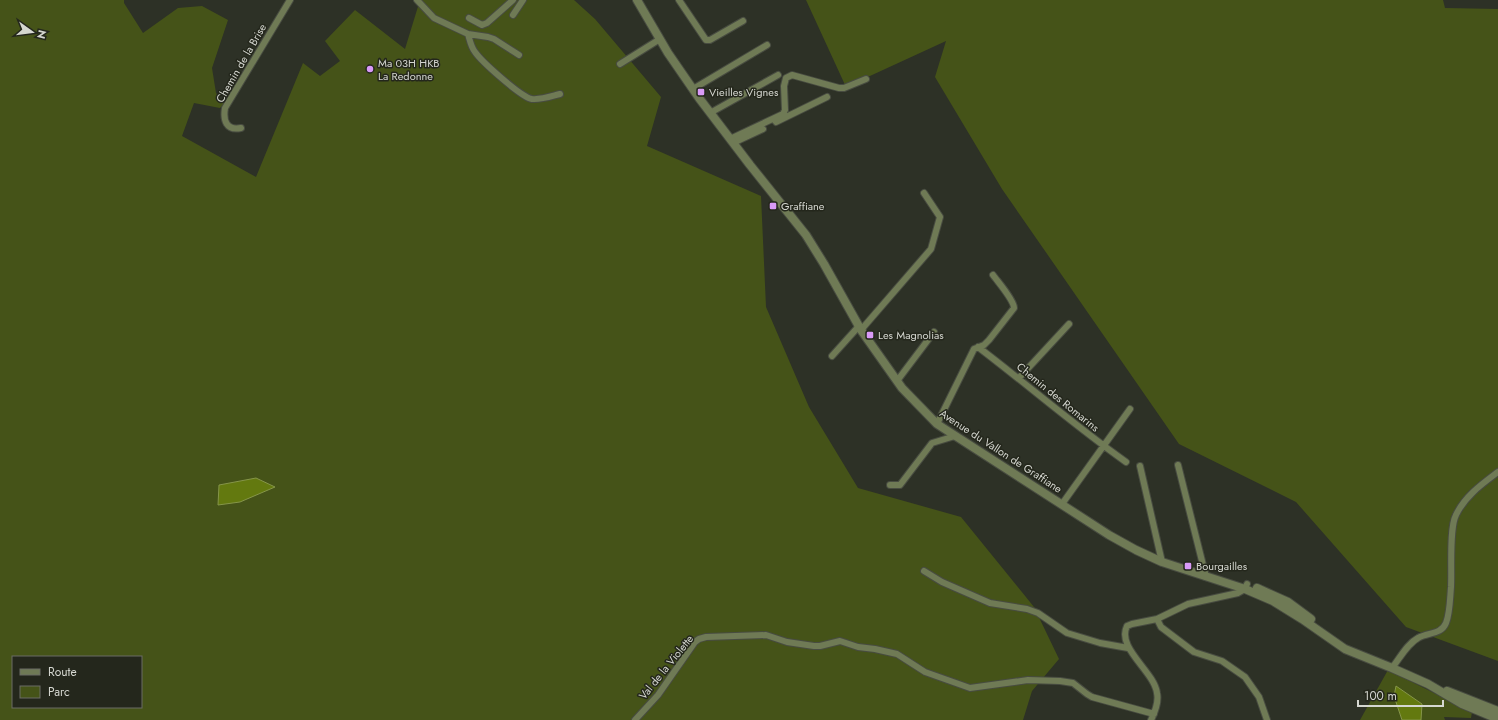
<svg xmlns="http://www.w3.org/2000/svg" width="1498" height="720" viewBox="0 0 1498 720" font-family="Jost,sans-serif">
	<rect width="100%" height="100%" fill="#2d3126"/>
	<path fill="#455318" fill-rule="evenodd" d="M0 0H124V3L143 33 178 8 202 6 228 20 212 68 216 93 224 104 220 108 194 103 182 136 256 177 303 63 320 76 340 61 325 41 355 10 405 49 420 0H574L595 19 661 97 647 146 761 196 766 307 809 407 858 488 961 517 1034 607 1059 659 1032 691 1023 720H0ZM13 657H141V707H13Z
		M806 0H1443L1445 8 1498 9V661L1406 627 1296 502 1179 444 1002 189 935 77 946 41 846 87Z
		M1388 670 1472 712 1471 718 1444 717 1445 720H1360Z"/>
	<path fill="#63790f" stroke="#859549" d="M256 478 275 487 240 502 218 505 219 485Z
		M1396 686 1422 704 1421 720H1402L1394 696Z"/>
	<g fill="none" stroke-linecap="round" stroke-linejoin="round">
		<defs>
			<path id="minor" d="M417 0 434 18 468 34 488 37 494 39 519 55
				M679 0 706 40H710L743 21
				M513 15 523 0
				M469 18 482 25 487 23 513 0
				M468 34C470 41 471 47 475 52 482 62 521 97 532 99 541 100 552 96 560 94
				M620 64 660 39
				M693 89 767 45
				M710 113 778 75
				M776 122 827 97
				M241 128C226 131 223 120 225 108L290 0
				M730 139 783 114 785 110 784 86 786 78 792 75 839 88H844L866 79
				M733 143 763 129
				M861 330 931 249 940 217 924 193
				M978 347C1028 385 1075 426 1126 462
				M832 356 859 326
				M1019 378 1069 324
				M897 381 934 332
				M937 424 974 349 984 345 989 340 1014 308C1014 300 998 282 993 275
				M1178 465 1206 577
				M1140 466 1162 562
				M890 485H900L932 443 955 436
				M1062 504 1130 409
				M924 571 942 582 990 603 1027 609 1038 613 1067 633 1100 643 1128 648
				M1157 619 1161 627 1194 652 1222 661 1245 677 1259 697 1267 720
				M1392 668C1400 658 1407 644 1418 638 1428 632 1441 635 1446 623 1450 613 1450 598 1451 587 1452 570 1449 528 1456 515 1465 496 1482 484 1498 472
				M635 720 658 695 695 642 699 639 706 637 766 635 787 642 814 646H820L840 641 858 647 875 649 897 654 925 672 970 688 1028 680 1060 681 1073 683 1087 694 1092 697 1154 714
				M1151 720C1155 712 1159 702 1157 693 1154 671 1116 648 1127 626L1132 624 1157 619 1188 604 1238 593 1245 589 1247 584"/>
			<path id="tertiary" d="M637 0 668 53 699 98 750 165 806 235 824 264 861 330 902 388 937 424 1109 535 1136 550 1162 562 1245 589 1273 601 1302 619 1345 649 1392 668 1428 684 1462 704 1498 719
				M1257 588 1288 602 1311 619
				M1447 691 1498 711"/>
		</defs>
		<use href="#minor" stroke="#484c41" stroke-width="8"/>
		<use href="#tertiary" stroke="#484c41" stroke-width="10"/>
		<use href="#minor" stroke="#6f7a55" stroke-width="6"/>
		<use href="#tertiary" stroke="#6f7a55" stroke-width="8"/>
	</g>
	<g fill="#d99af7" stroke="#24271c" stroke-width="1.5">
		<circle cx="370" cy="69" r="4"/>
		<rect x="697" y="88" width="8" height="8" rx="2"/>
		<rect x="769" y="202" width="8" height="8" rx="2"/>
		<rect x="866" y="331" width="8" height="8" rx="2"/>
		<rect x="1184" y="562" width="8" height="8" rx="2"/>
	</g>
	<g text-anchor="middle" stroke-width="3" stroke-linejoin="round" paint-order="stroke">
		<g font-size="11" fill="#d5d7d0" stroke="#24271c">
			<text transform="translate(241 63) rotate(-60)" y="4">Chemin de la Brise</text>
			<text transform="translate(1058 397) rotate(39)" y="4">Chemin des Romarins</text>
			<text transform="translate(1001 451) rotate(33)" y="4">Avenue du Vallon de Graffiane</text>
			<text transform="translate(666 667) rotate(-51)" y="4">Val de la Violette</text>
		</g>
		<g font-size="11" fill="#d5d7d0" stroke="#24271c" text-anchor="start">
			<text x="378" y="67">Ma 03H HKB<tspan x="378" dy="13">La Redonne</tspan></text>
			<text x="709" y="96">Vieilles Vignes</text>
			<text x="781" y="210">Graffiane</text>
			<text x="878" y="339">Les Magnolias</text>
			<text x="1196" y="570">Bourgailles</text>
		</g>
	</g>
	<rect x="12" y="656" width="130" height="52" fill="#24271c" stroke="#6b6d64"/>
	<rect x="20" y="669" width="20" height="6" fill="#6f7a55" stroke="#6b6d64"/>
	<text x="48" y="676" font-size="12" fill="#d5d7d0">Route</text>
	<rect x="20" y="686" width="20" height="12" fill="#455318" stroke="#6b6d64"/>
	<text x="48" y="696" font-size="12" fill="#d5d7d0">Parc</text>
	<g transform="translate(32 32) rotate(104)" stroke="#24271c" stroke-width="3" paint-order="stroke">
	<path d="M0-3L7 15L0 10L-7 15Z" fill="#d5d7d0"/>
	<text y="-6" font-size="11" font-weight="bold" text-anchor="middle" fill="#d5d7d0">N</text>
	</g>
	<path d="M1358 700v6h85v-6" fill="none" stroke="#d5d7d0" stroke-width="2"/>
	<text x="1364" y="700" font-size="12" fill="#d5d7d0" stroke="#24271c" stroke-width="3" paint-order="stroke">100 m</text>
</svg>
